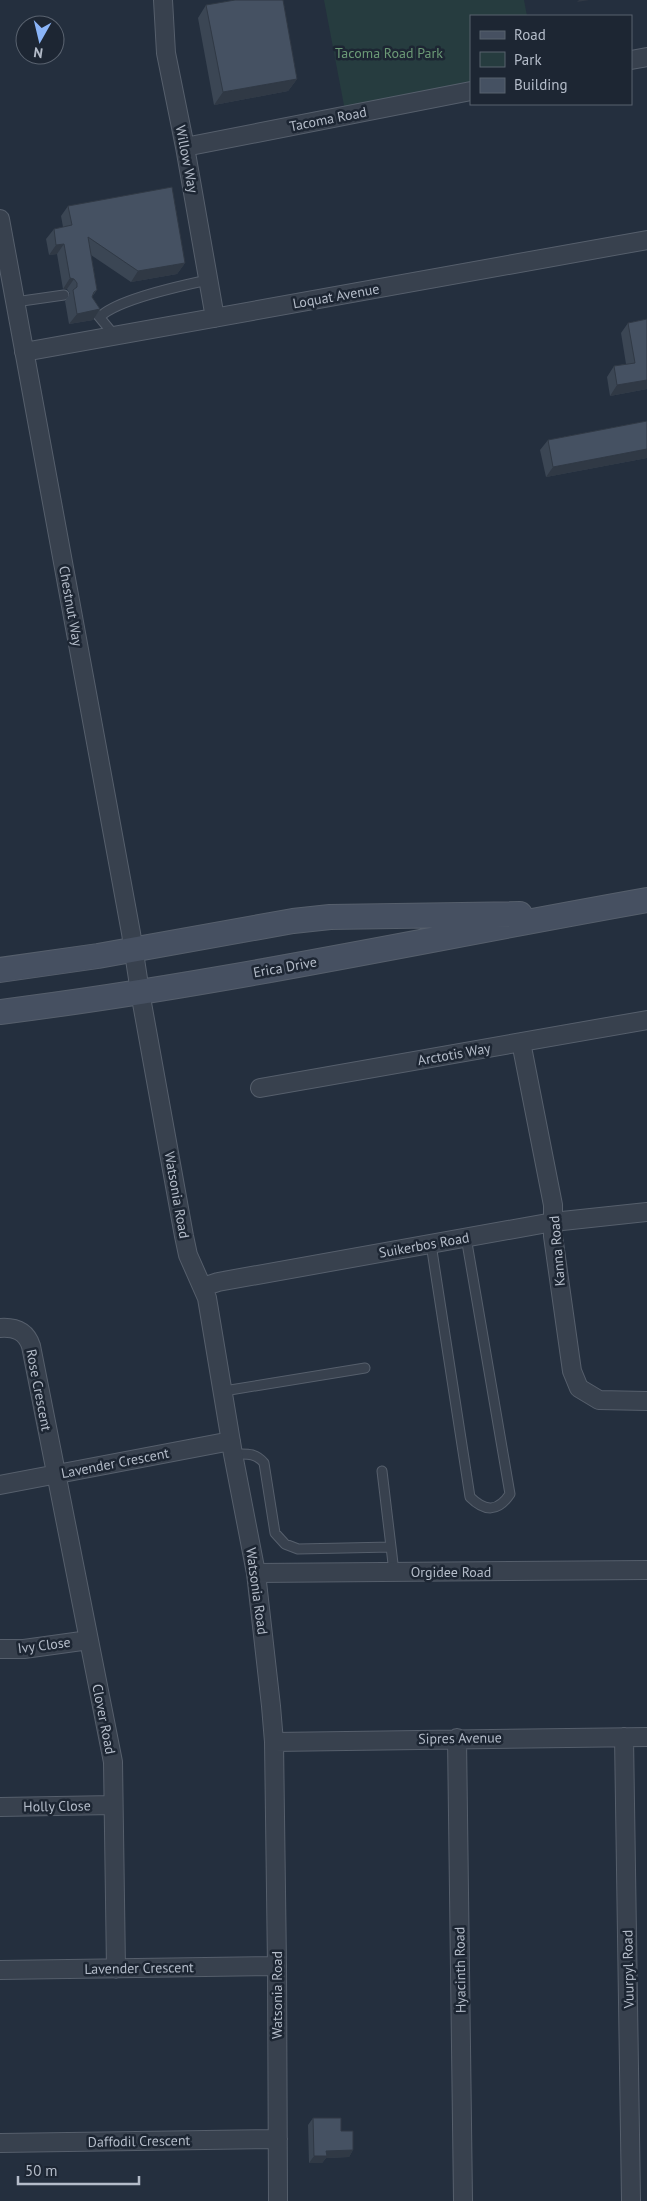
<svg xmlns="http://www.w3.org/2000/svg" width="647" height="2201" viewBox="0 0 647 2201" font-family="'PT Sans',sans-serif">
	<rect width="100%" height="100%" fill="#242f3e"/>
	<path fill="#263c3f" d="M324 0H524L527 16H471V91L346 116Z"/>
	<g fill="none" stroke-linecap="round" stroke-linejoin="round">
		<defs>
			<path id="lane" d="M15 302 64 295
				M96 313 115 336
				M100 317C116 300 184 285 208 280
				M431 1244 470 1497C485 1512 498 1512 510 1494L466 1237
				M224 1391 365 1368
				M233 1454C246 1454 255 1452 264 1463L275 1533 285 1544 298 1549 391 1547
				M382 1471 394 1572"/>
			<path id="street" d="M163 0 166 53 185 147 215 318
				M631 60 647 57
				M185 147 471 91
				M0 219 131 933 140 992 184 1236 188 1255 207 1298 233 1454 256 1573 271 1706 274 1742 277 1966 278 2201
				M24 352 647 240
				M521 1042 553 1205V1236L572 1371 579 1388 599 1400 647 1401
				M260 1088 647 1020
				M203 1287 218 1282 553 1222 647 1212
				M0 1328C15 1327 26 1331 31 1346L113 1762 116 1969
				M0 1485 231 1441
				M256 1573 647 1570
				M0 1649H24L89 1640
				M624 1737 631 2201
				M457 1738 463 2201
				M274 1742 647 1737
				M0 1807 113 1805
				M0 1970 277 1966
				M0 2143 278 2139"/>
			<path id="secondary" d="M0 970 98 956 293 921 330 917 520 914
				M0 1012C217 985 432 938 647 900"/>
		</defs>
		<use href="#lane" stroke="#565f6c" stroke-width="11"/>
		<use href="#street" stroke="#565f6c" stroke-width="20"/>
		<use href="#secondary" stroke="#565f6c" stroke-width="26"/>
		<use href="#lane" stroke="#38414e" stroke-width="9"/>
		<use href="#street" stroke="#38414e" stroke-width="18"/>
		<use href="#secondary" stroke="#465061" stroke-width="24"/>
	</g>
	<path fill="#3b4654" d="M283 2 297 79 288 91 214 105 198 18 206 5Z
		M68 206 185 263 177 274 131 282 91 255 97 290 92 297 100 309 93 320 69 324 65 301 70 294 67 289H63L57 254 49 255 46 239 54 229 63 227 61 216Z
		M647 319V389L610 396 607 377 614 366 626 364 621 333 628 323Z
		M647 421V458L546 477 540 450 548 440Z
		M313 2118 341 2131 353 2150 349 2157 326 2158 322 2163H309L308 2125Z"/>
	<path fill="#303945" d="M579 0H589L577 2Z
		M297 79 288 91 214 105 223 92Z
		M64 244 57 254 49 255 56 245Z
		M185 263 177 274 131 282 138 271Z
		M70 278 74 279 67 289H63Z
		M100 309 93 320 69 324 77 314Z
		M647 380V389L610 396 617 385Z
		M647 449V458L546 477 553 467Z
		M353 2150 349 2157 326 2158 322 2163H309L314 2156 326 2151Z"/>
	<path fill="#455162" stroke="#303945" d="M235 0H283L297 79 223 92 206 5Z
		M172 187 185 263 138 271 88 237 97 290 94 292 92 297 100 309 77 314 73 290 77 287V283L74 279 70 278 64 244 56 245 54 229 72 225 68 206Z
		M647 319V380L617 385 614 366 635 363 628 323Z
		M647 421V449L553 467 548 440Z
		M313 2118H341V2131H353V2150L326 2151 327 2156H314Z"/>
	<g text-anchor="middle" stroke-width="5" stroke-linejoin="round" paint-order="stroke">
		<g font-size="14" fill="#6b9a76" stroke="#1d2633">
			<text x="389" y="58">Tacoma Road Park</text>
		</g>
		<g font-size="14" fill="#b4bcc9" stroke="#1d2633">
			<text transform="translate(328 119) rotate(-11)" y="5">Tacoma Road</text>
			<text transform="translate(187 159) rotate(79)" y="5">Willow Way</text>
			<text transform="translate(336 296) rotate(-10)" y="5">Loquat Avenue</text>
			<text transform="translate(71 606) rotate(80)" y="5">Chestnut Way</text>
			<text transform="translate(285 967) rotate(-10)" y="5">Erica Drive</text>
			<text transform="translate(454 1054) rotate(-10)" y="5">Arctotis Way</text>
			<text transform="translate(177 1195) rotate(80)" y="5">Watsonia Road</text>
			<text transform="translate(424 1245) rotate(-10)" y="5">Suikerbos Road</text>
			<text transform="translate(557 1251) rotate(-95)" y="5">Kanna Road</text>
			<text transform="translate(39 1390) rotate(79)" y="5">Rose Crescent</text>
			<text transform="translate(115 1463) rotate(-11)" y="5">Lavender Crescent</text>
			<text x="451" y="1577">Orgidee Road</text>
			<text transform="translate(257 1591) rotate(82)" y="5">Watsonia Road</text>
			<text transform="translate(44 1645) rotate(-7)" y="5">Ivy Close</text>
			<text transform="translate(104 1719) rotate(79)" y="5">Clover Road</text>
			<text transform="translate(460 1738) rotate(-1)" y="5">Sipres Avenue</text>
			<text transform="translate(57 1806) rotate(-1)" y="5">Holly Close</text>
			<text transform="translate(139 1968) rotate(-1)" y="5">Lavender Crescent</text>
			<text transform="translate(628 1969) rotate(-91)" y="5">Vuurpyl Road</text>
			<text transform="translate(460 1970) rotate(-91)" y="5">Hyacinth Road</text>
			<text transform="translate(277 1995) rotate(-90)" y="5">Watsonia Road</text>
			<text transform="translate(139 2141) rotate(-1)" y="5">Daffodil Crescent</text>
		</g>
	</g>
	<rect x="470" y="15" width="162" height="90" fill="#1d2633" stroke="#59626f"/>
	<rect x="480" y="31" width="25" height="8" fill="#465061" stroke="#59626f"/>
	<text x="514" y="40" font-size="15" fill="#b4bcc9">Road</text>
	<rect x="480" y="52" width="25" height="15" fill="#263c3f" stroke="#59626f"/>
	<text x="514" y="65" font-size="15" fill="#b4bcc9">Park</text>
	<rect x="480" y="78" width="25" height="15" fill="#455162" stroke="#59626f"/>
	<text x="514" y="90" font-size="15" fill="#b4bcc9">Building</text>
	<g transform="translate(40 40) rotate(188)"><circle r="24" fill="#1d2633" stroke="#59626f"/>
	<path d="M0-4L9 19L0 12L-9 19Z" fill="#8ab4f8"/>
	<text y="-8" font-size="14" font-weight="bold" text-anchor="middle" fill="#b4bcc9">N</text>
	</g>
	<path d="M18 2176v8h121v-8" fill="none" stroke="#b4bcc9" stroke-width="2.5"/>
	<text x="25" y="2176" font-size="15" fill="#b4bcc9" stroke="#1d2633" stroke-width="4" paint-order="stroke">50 m</text>
</svg>
